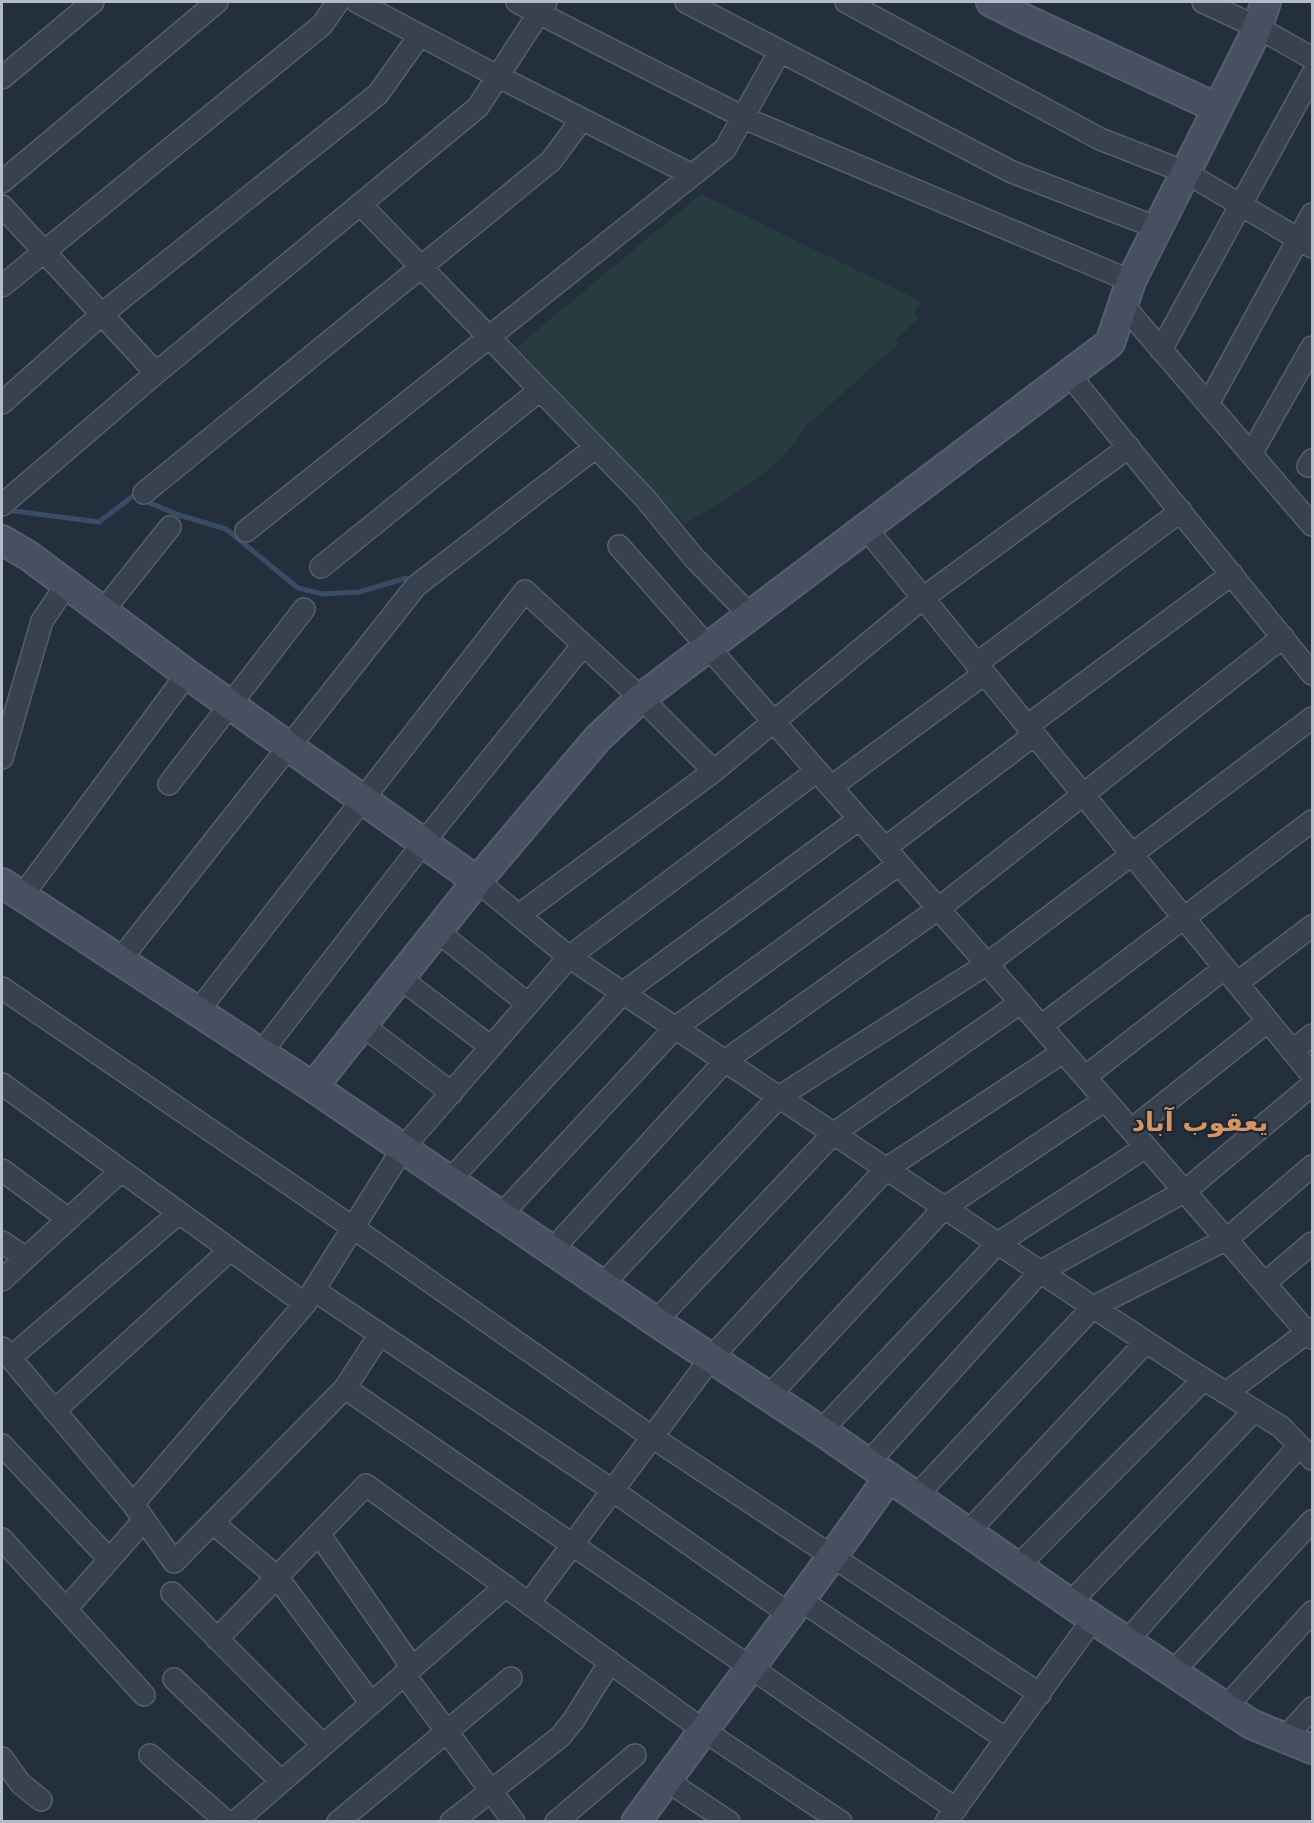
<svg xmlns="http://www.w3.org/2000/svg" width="1314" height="1823" viewBox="0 0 1314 1823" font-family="'DejaVu Sans',Vazirmatn,sans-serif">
	<rect width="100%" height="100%" fill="#242f3e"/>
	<path fill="#263c3f" d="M701 194 922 302 914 313 919 317 896 340 898 344 805 427C781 472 727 497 685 524L517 347Z"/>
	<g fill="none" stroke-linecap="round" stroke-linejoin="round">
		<path stroke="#394c67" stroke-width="5" d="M6 510 99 522 133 496 179 515 226 529 298 588 323 594 359 592 406 578"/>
		<defs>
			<path id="street" d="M357 2 499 77 692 175
				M517 2 751 121 1131 281
				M686 2 1012 172 1158 228
				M846 2 1100 139 1185 172 1312 247
				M1203 2 1257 27 1312 58
				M2 78 93 2
				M2 182 217 2
				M361 205 644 497 695 559 750 615
				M2 206 156 373
				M2 286 322 25 338 2
				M1123 305 1312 525
				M1161 350 1312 75
				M1068 373 1312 674
				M2 403 102 314 378 94 420 35
				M1208 404 1312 214
				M1251 454 1312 347
				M1308 466 1312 460
				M144 493 551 161 582 119
				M2 505 156 373 478 107 546 2
				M865 527 1312 1075
				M246 531 725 149 780 51
				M619 546 987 964 1312 1338
				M321 567 540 390
				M103 611 170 527
				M976 664 1181 511
				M1027 726 1232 574
				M2 758 42 621 67 584
				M169 784 304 609
				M831 787 984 674
				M885 848 1034 735
				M477 881 569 957 1093 1307 1189 1370 1281 1427 1312 1459
				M22 896 187 674
				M519 915 714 771 923 598 1129 447
				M437 931 528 1004
				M120 960 416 586 596 447
				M400 978 491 1047
				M1237 983 1312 926
				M2 988 352 1227 652 1437 1040 1694
				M198 1011 525 591 641 698 714 771
				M362 1025 452 1093
				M1041 1026 1312 821
				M1292 1051 1312 1035
				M261 1053 423 843 583 645
				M1085 1077 1225 968
				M2 1084 305 1304
				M1131 1130 1268 1021
				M2 1170 68 1219
				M450 1180 623 993 859 819
				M501 1215 675 1028 899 864
				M2 1242 26 1258
				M552 1250 725 1061 938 909 1283 637
				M2 1280 121 1171
				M1265 1283 1312 1243
				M602 1285 779 1097 987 964 1312 718
				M314 1290 612 1490 789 1614
				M655 1322 833 1134 1020 1003
				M2 1348 133 1504 174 1562 345 1388 380 1334
				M10 1358 179 1213
				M345 1388 956 1809
				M1226 1393 1312 1329
				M769 1396 944 1208 1105 1100
				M54 1411 230 1250
				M821 1431 997 1244 1146 1147
				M2 1445 109 1559
				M868 1463 1040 1272 1185 1191 1312 1085
				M916 1496 1093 1307 1227 1239 1312 1166
				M133 1504 305 1304 403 1148 569 957 817 771
				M213 1523 277 1577 371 1703
				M968 1532 1146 1342
				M319 1534 412 1667
				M2 1539 144 1695
				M1018 1566 1204 1379
				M172 1593 323 1745
				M799 1599 1006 1739
				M529 1603 711 1358 886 1169 1063 1052
				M1070 1603 1254 1411
				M66 1609 144 1520
				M217 1639 366 1485 703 1730 841 1822
				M1127 1641 1299 1446
				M1173 1672 1312 1521
				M404 1674 514 1822
				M174 1679 281 1781
				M1226 1707 1312 1612
				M1285 1738 1312 1708
				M150 1755 227 1822
				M2 1758 21 1784 41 1800
				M666 1780 729 1822
				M235 1822 506 1586
				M338 1822 511 1678
				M451 1822 560 1737 573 1721 610 1662
				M556 1822 635 1755
				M946 1822 1093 1619"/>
			<path id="secondary" d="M991 2 1029 21 1217 108
				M2 540 29 556 187 674 477 881
				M2 883 313 1087 664 1327 832 1438 1093 1619 1251 1724 1312 1749
				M313 1087 477 881 598 738 641 698 1110 343 1131 281 1255 34 1266 2
				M636 1822C720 1707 807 1594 889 1477"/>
		</defs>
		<use href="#street" stroke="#565f6c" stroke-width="24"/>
		<use href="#secondary" stroke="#565f6c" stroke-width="32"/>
		<use href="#street" stroke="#38414e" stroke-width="21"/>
		<use href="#secondary" stroke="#465061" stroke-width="28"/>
	</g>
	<g text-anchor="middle" stroke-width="4.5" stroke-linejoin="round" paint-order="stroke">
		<g font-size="26" font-weight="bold" fill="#d59563" stroke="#1d2633">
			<text x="1200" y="1131">یعقوب آباد</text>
		</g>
	</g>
	<rect width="1314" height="1823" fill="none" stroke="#b4bcc9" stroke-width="6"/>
</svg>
